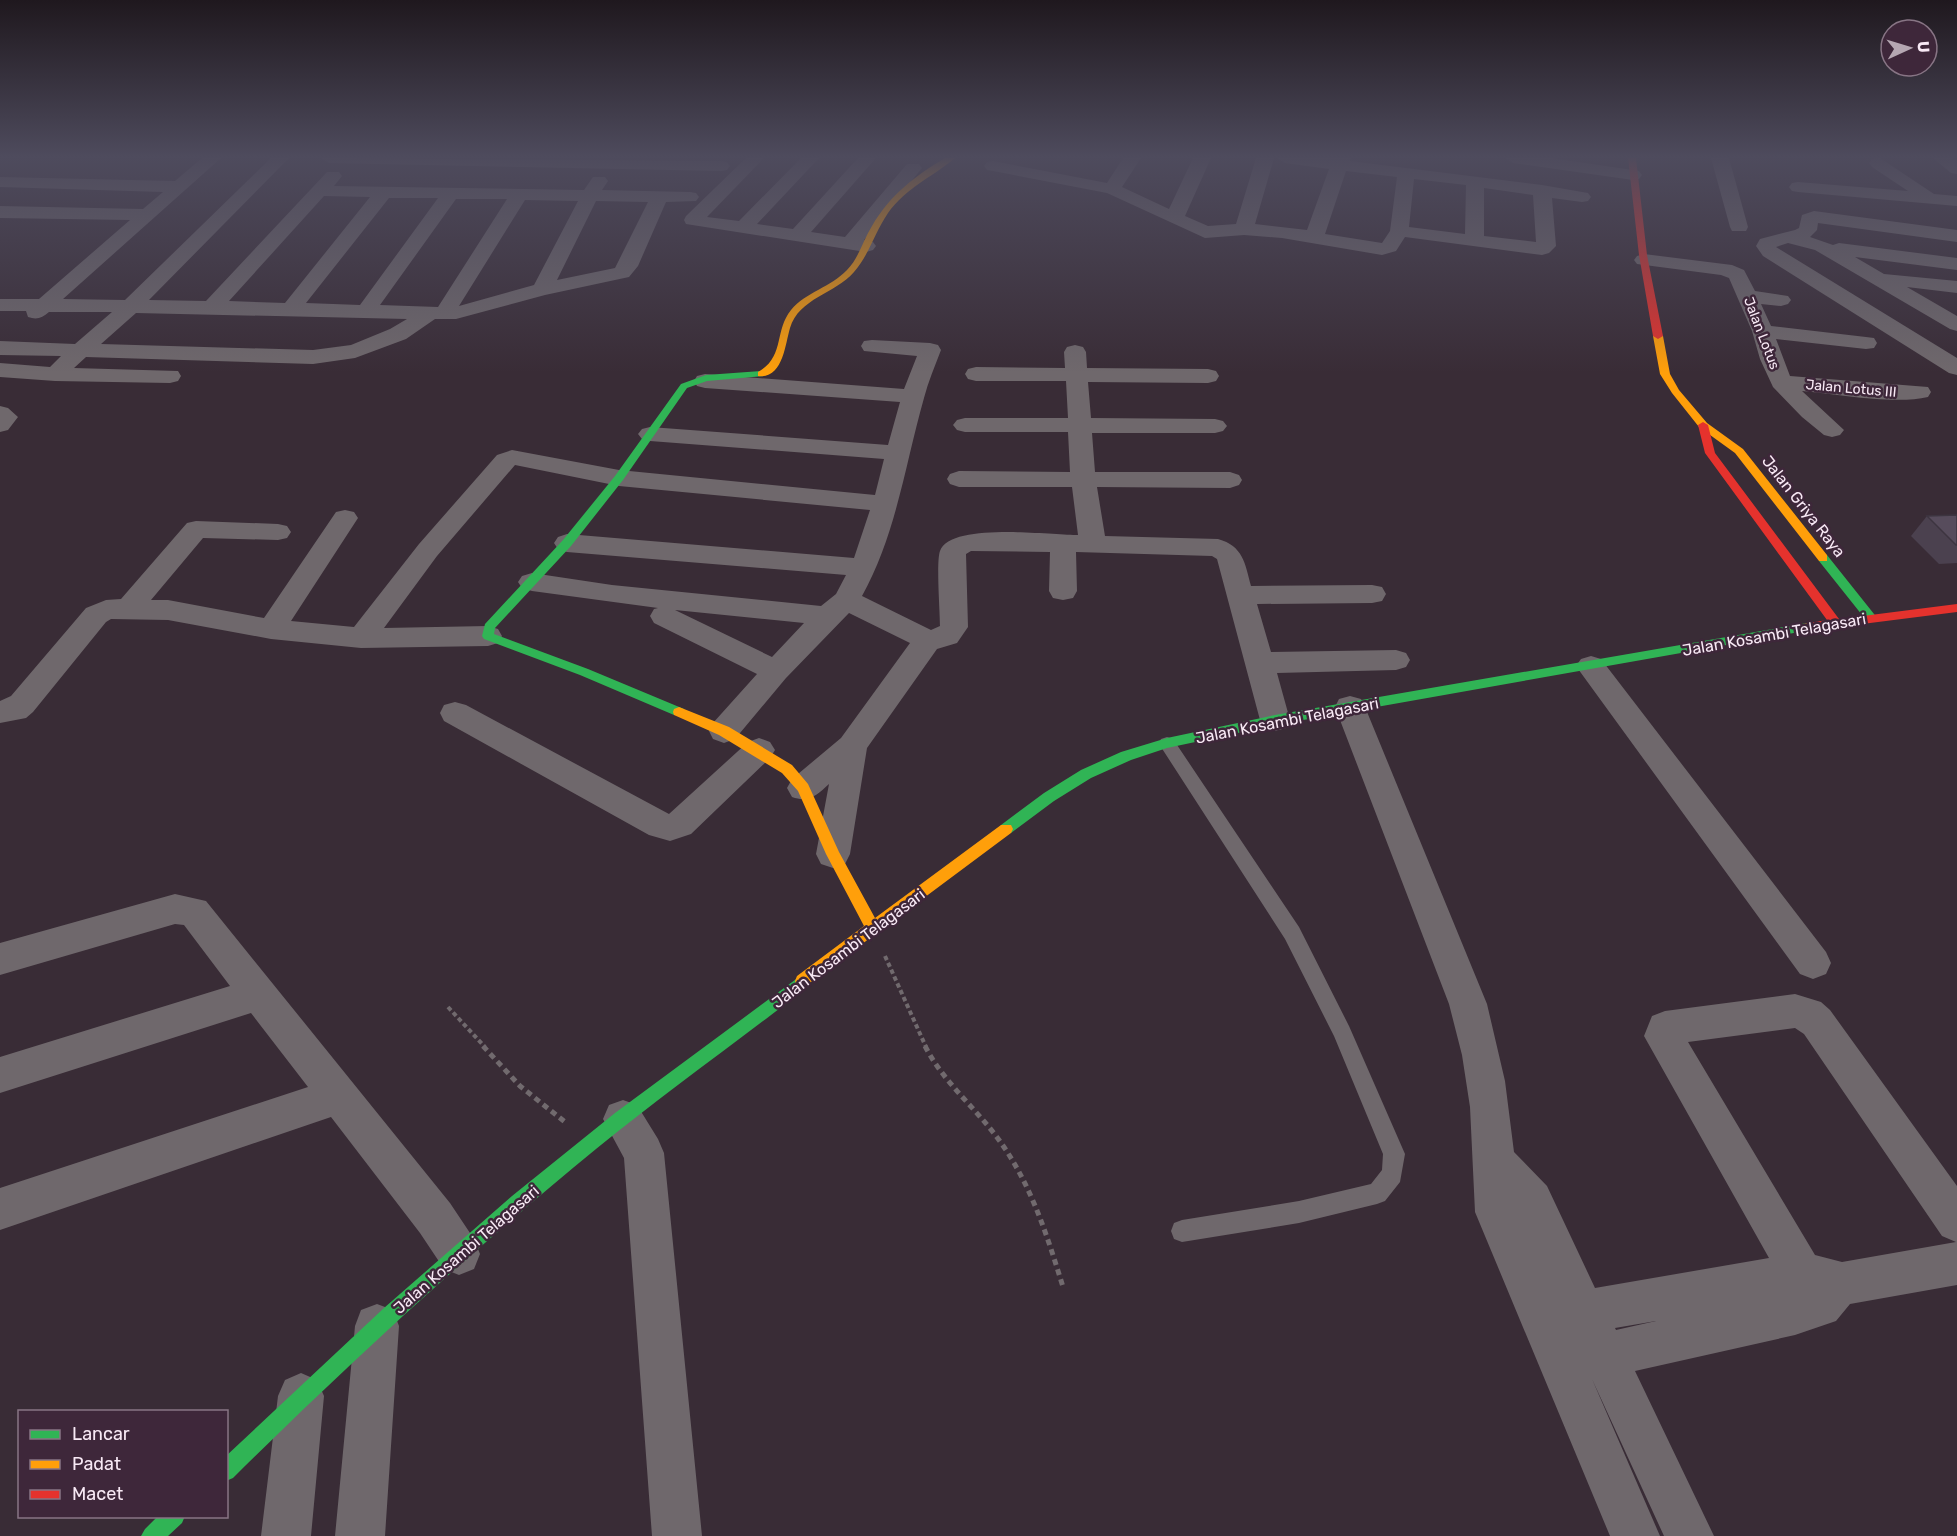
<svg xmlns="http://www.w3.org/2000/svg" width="1957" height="1536" viewBox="0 0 1957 1536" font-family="Rubik,sans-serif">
	<rect width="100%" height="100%" fill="#392c36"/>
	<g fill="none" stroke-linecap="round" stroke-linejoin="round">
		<path stroke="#716a6e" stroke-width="4" stroke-dasharray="4.5 3" stroke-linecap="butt" d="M885 956 926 1047
			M448 1007 485 1047"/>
		<path stroke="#716a6e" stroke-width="5" stroke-dasharray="6 4.5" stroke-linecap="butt" d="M483 1046 520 1086 565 1122
			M925 1046C944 1083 975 1107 999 1140 1031 1184 1047 1235 1063 1287"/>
		<path fill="#6f686c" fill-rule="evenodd" d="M1167 737 1173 739 1299 927 1349 1026 1405 1154 1400 1182 1385 1201 1377 1204 1299 1223 1182 1242 1174 1239 1171 1231 1174 1223 1182 1220 1299 1201 1371 1184 1382 1170 1383 1154 1334 1036 1285 939 1161 747 1159 743 1161 739Z"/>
		<path fill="#6f686c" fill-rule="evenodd" d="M202 158H221L63 299 125 300 271 158H289L149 300 206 301 327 172H339L342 176 334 186 584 190 593 177H605L608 181 602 190 690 192 696 193 699 197 696 201 666 202 638 266 629 277 545 295 456 319H435L406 339 355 358 313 364 86 357 74 368 178 371 181 376 178 381 170 383 55 381 0 377V363L50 367 61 356 0 355V341L75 344 112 312H49C42 318 37 320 28 317L26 311H0V299H39L130 220 0 218V206L143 209 163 192 0 187V177L175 181ZM324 196 370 197 285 303 229 301ZM389 198H438L360 305 306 303ZM456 199H507L438 307 380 305ZM525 200 578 201 534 285 459 306ZM596 201 648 202 615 268 557 280ZM136 313 407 319 390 329 351 345 313 350 101 344Z
			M321 158 721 161 727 162 730 166 727 170 721 171 329 163Z
			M746 158H764L707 217 739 221 801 158H819L757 224 793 229 858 158H876L811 232 845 237 907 164H919L922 168 864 240 873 242 876 246 873 250 866 252 686 224 684 220 686 216Z
			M1123 158H1141L1122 187 1169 209 1193 158H1211L1185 216 1208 226 1236 224 1256 158H1274L1255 224 1307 230 1329 169 1285 163 1277 158H1351L1350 161 1542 185 1588 193 1591 197 1588 201 1582 202 1552 198 1556 246 1549 253 1542 255 1405 237 1396 251 1382 255 1282 238 1244 235 1205 238 1107 193 993 171 987 170 984 166 987 162 993 161 1107 183ZM1346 171 1397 177 1390 231 1382 243 1325 234ZM1414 179 1466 185 1465 234 1409 227ZM1484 188 1533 195 1536 242 1484 236Z
			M1505 158H1551L1633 170 1639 171 1642 175 1639 179 1633 180 1513 163Z
			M1711 158H1729L1748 227 1746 231H1732L1730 227Z
			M1880 158 1934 194 1957 196V206L1798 192 1792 191 1789 187 1792 183 1798 182 1908 191 1872 167 1869 163 1872 159Z
			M1933 158H1953L1957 161V174L1951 173Z
			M1814 211 1957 230V242L1818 223 1817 230 1810 237 1833 245 1839 243 1957 258V270L1855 257 1884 274 1957 281V293L1907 287 1957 316V331L1950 329 1815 250 1788 243 1776 247 1957 358V375L1949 373 1763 256 1756 246 1760 239 1795 230 1799 228 1802 215Z
			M1644 254 1732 265 1744 270 1755 291 1788 296 1791 300 1788 304 1781 306 1761 304 1771 326 1866 337 1874 338 1877 343 1874 348 1866 349 1776 339 1790 376 1928 387 1931 392 1928 397C1895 405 1837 394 1802 391L1844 430 1840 435 1832 437 1824 435 1802 417 1773 387 1760 359 1752 331 1729 278 1721 275 1637 264 1634 260 1637 256Z
			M872 340 930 343 938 345 941 350C935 366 928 382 924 398 905 465 896 535 862 596L931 630 940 626C940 611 936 562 940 551 950 522 1052 535 1078 535L1072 487H959L950 484 947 479 950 474 959 471 1070 472 1068 432H965L957 430 953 425 957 420 965 418H1068L1066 381H976L968 379 965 374 968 369 976 367 1065 368 1064 352 1067 347 1075 345 1083 347 1086 352 1087 368 1208 369 1216 371 1219 376 1216 381 1208 383 1088 382 1091 418 1215 419 1223 421 1227 426 1223 431 1215 433H1092L1095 472H1230L1239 475 1242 480 1239 485 1230 488 1097 487 1105 536 1218 539C1243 546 1245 563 1251 586L1372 585 1382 587 1386 594 1382 601 1372 603 1257 604 1271 652 1396 650 1406 653 1410 660 1406 667 1396 670 1277 673 1290 720 1286 728 1275 731 1264 728 1260 720 1217 559 1212 556 1076 552 1077 591 1073 598 1063 600 1053 598 1049 591 1050 552 971 551 966 554 968 627 957 643 937 649 867 748 850 854 845 864 833 868 821 864 816 854 829 784C817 795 809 803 792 797L787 788 792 779 841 738 910 643 849 613 786 678 735 739 724 743 713 739 709 731 713 723 757 674 654 623 650 616 654 609 658 608 532 591 522 588 518 582 522 576 532 573 612 585 821 606 836 594 846 575 567 552 558 549 554 543 558 537 567 534 854 558 870 510 619 486 515 465 437 556 384 628 488 626 498 629 502 636 498 643 488 646 361 648 271 639 168 620 111 619 106 622 33 712 26 718 0 723V701L11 696 86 608 106 600 121 599 187 523 196 521 278 524 287 526 291 532 287 538 278 540 203 538 151 600H168L264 618 336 512 345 510 354 512 358 518 291 621 354 627 419 544 497 455 512 450 619 470 875 495 884 459 650 441 642 439 638 434 642 429 650 427 888 445 900 402 705 388 697 386 694 381 697 376 705 374 904 389 917 356 864 351 861 346 864 341ZM675 610 804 623 772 657Z
			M0 406 8 408 18 417 8 430 0 432Z
			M1591 656 1601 659 1826 952 1831 963 1826 974 1813 979 1800 974 1581 673 1576 666 1581 659Z
			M1350 696 1361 699 1365 707 1487 1004 1505 1081 1514 1152 1547 1186 1595 1288 1769 1258 1644 1036 1652 1016 1665 1011 1795 994 1821 1002 1830 1010 1957 1186V1285L1850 1304 1836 1321 1795 1335 1635 1371 1714 1536H1664L1592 1379 1660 1536H1610L1475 1212 1470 1107 1462 1055 1449 1004 1335 707 1339 699ZM1795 1028 1804 1034 1942 1236 1956 1242 1842 1262 1815 1255 1688 1042ZM1656 1321 1616 1330 1615 1328Z
			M455 702 466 705 669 814 748 742 759 738 770 742 775 750 770 758 691 834 670 841 649 835 444 721 440 713 444 705Z
			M175 894 206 901 450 1203 474 1239 480 1254 474 1269 459 1275 444 1269 420 1233 331 1117 0 1230V1188L308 1087 251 1013 0 1093V1057L230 986 184 925 175 924 0 975V943Z
			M623 1100 637 1105 658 1139 664 1153 702 1536H652L624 1158 603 1119 609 1105Z
			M377 1304 393 1310 399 1326 385 1536H335L355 1326 361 1310Z
			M301 1373 317 1380 324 1396 311 1536H261L278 1396 285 1380Z"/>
		<path fill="#30b455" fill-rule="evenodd" d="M761 371 764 372V376L707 381 687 388 623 480 571 546 495 628 494 634 588 669 684 709 685 712 684 715H674L580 675 484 639 482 636 485 624 563 540 615 476 681 384 706 375Z
			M1823 554 1827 555 1874 614 1876 617 1874 620H1866L1819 561V555Z
			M1807 623 1813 627 1811 630 1275 725 1167 748 1131 760 1091 778 1054 801 1011 833H1001L999 829 1001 825 1044 793 1081 770 1121 752 1167 738 1275 715Z
			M803 974 809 976 811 981 809 986C738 1041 665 1093 596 1149 470 1252 349 1363 233 1478L226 1481V1456L384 1308 512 1196 615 1113Z
			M158 1516H185L182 1523 168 1536H141L145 1529Z"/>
		<path fill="#ff9f0a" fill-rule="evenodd" d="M945 158H955C931 178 907 187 888 213 875 232 869 255 854 272 835 294 799 298 790 328 785 345 783 379 758 376V372C785 357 774 331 791 310 806 292 831 287 847 270 859 258 863 240 872 226 890 195 915 176 945 158Z
			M1658 333 1663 336 1670 374 1679 390 1707 423 1743 449 1827 555V561H1819L1735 453 1699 427 1672 393 1660 374 1653 336Z
			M679 707 729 727 792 765 808 784 839 852 875 918 1001 825H1011L1013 829 1011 833 803 988 797 986 795 981 797 976 864 926 826 854 798 791 782 773 719 735 674 715 673 712 674 709Z"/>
		<path fill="#e5322d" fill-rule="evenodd" d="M1628 158H1636L1647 255 1663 336 1658 339 1653 336 1639 255Z
			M1703 422 1708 425 1715 453 1839 619 1957 604V612L1807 631 1803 630 1801 627 1803 624 1827 620 1705 453 1698 425Z"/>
	</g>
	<path fill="#4b414f" d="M1957 515V563L1939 564 1911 536 1927 516Z"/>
	<path fill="#574c5c" stroke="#3d3540" stroke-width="1.5" d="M1957 515V545H1956L1927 516Z"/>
	<linearGradient id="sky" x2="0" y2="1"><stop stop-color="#1f181e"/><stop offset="0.42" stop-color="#4e4b5d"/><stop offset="1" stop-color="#4e4b5d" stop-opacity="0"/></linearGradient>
	<rect width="1957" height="373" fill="url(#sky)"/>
	<g text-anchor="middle" stroke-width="5" stroke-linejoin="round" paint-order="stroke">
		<g font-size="14" fill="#f8e9f5" stroke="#3e273a">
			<text transform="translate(1762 333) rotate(69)" y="5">Jalan Lotus</text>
			<text transform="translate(1851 388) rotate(5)" y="5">Jalan Lotus III</text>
		</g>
		<g font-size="16" fill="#f8e9f5" stroke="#3e273a">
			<text transform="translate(1804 506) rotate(52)" y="6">Jalan Griya Raya</text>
			<text transform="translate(1774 634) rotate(-10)" y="6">Jalan Kosambi Telagasari</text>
			<text transform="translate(1287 720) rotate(-11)" y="6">Jalan Kosambi Telagasari</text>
			<text transform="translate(848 948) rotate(-37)" y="6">Jalan Kosambi Telagasari</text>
			<text transform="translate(466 1249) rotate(-41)" y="6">Jalan Kosambi Telagasari</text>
		</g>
	</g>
	<rect x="18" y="1410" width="210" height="108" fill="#3e273a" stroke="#887585" stroke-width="1.5"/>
	<rect x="30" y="1430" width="30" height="9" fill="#30b455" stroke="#887585" stroke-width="1.5"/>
	<text x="72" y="1440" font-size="18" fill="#f8e9f5">Lancar</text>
	<rect x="30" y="1460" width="30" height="9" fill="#ff9f0a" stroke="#887585" stroke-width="1.5"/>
	<text x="72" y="1470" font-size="18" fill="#f8e9f5">Padat</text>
	<rect x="30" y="1490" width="30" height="9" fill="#e5322d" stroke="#887585" stroke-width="1.5"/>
	<text x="72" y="1500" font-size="18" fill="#f8e9f5">Macet</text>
	<g transform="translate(1909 48) rotate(86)"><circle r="28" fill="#3e273a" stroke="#887585" stroke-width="1.5"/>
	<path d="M0-4.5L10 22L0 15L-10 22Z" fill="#b5a7b2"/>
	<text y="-9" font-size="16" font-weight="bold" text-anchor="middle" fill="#f8e9f5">U</text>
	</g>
</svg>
